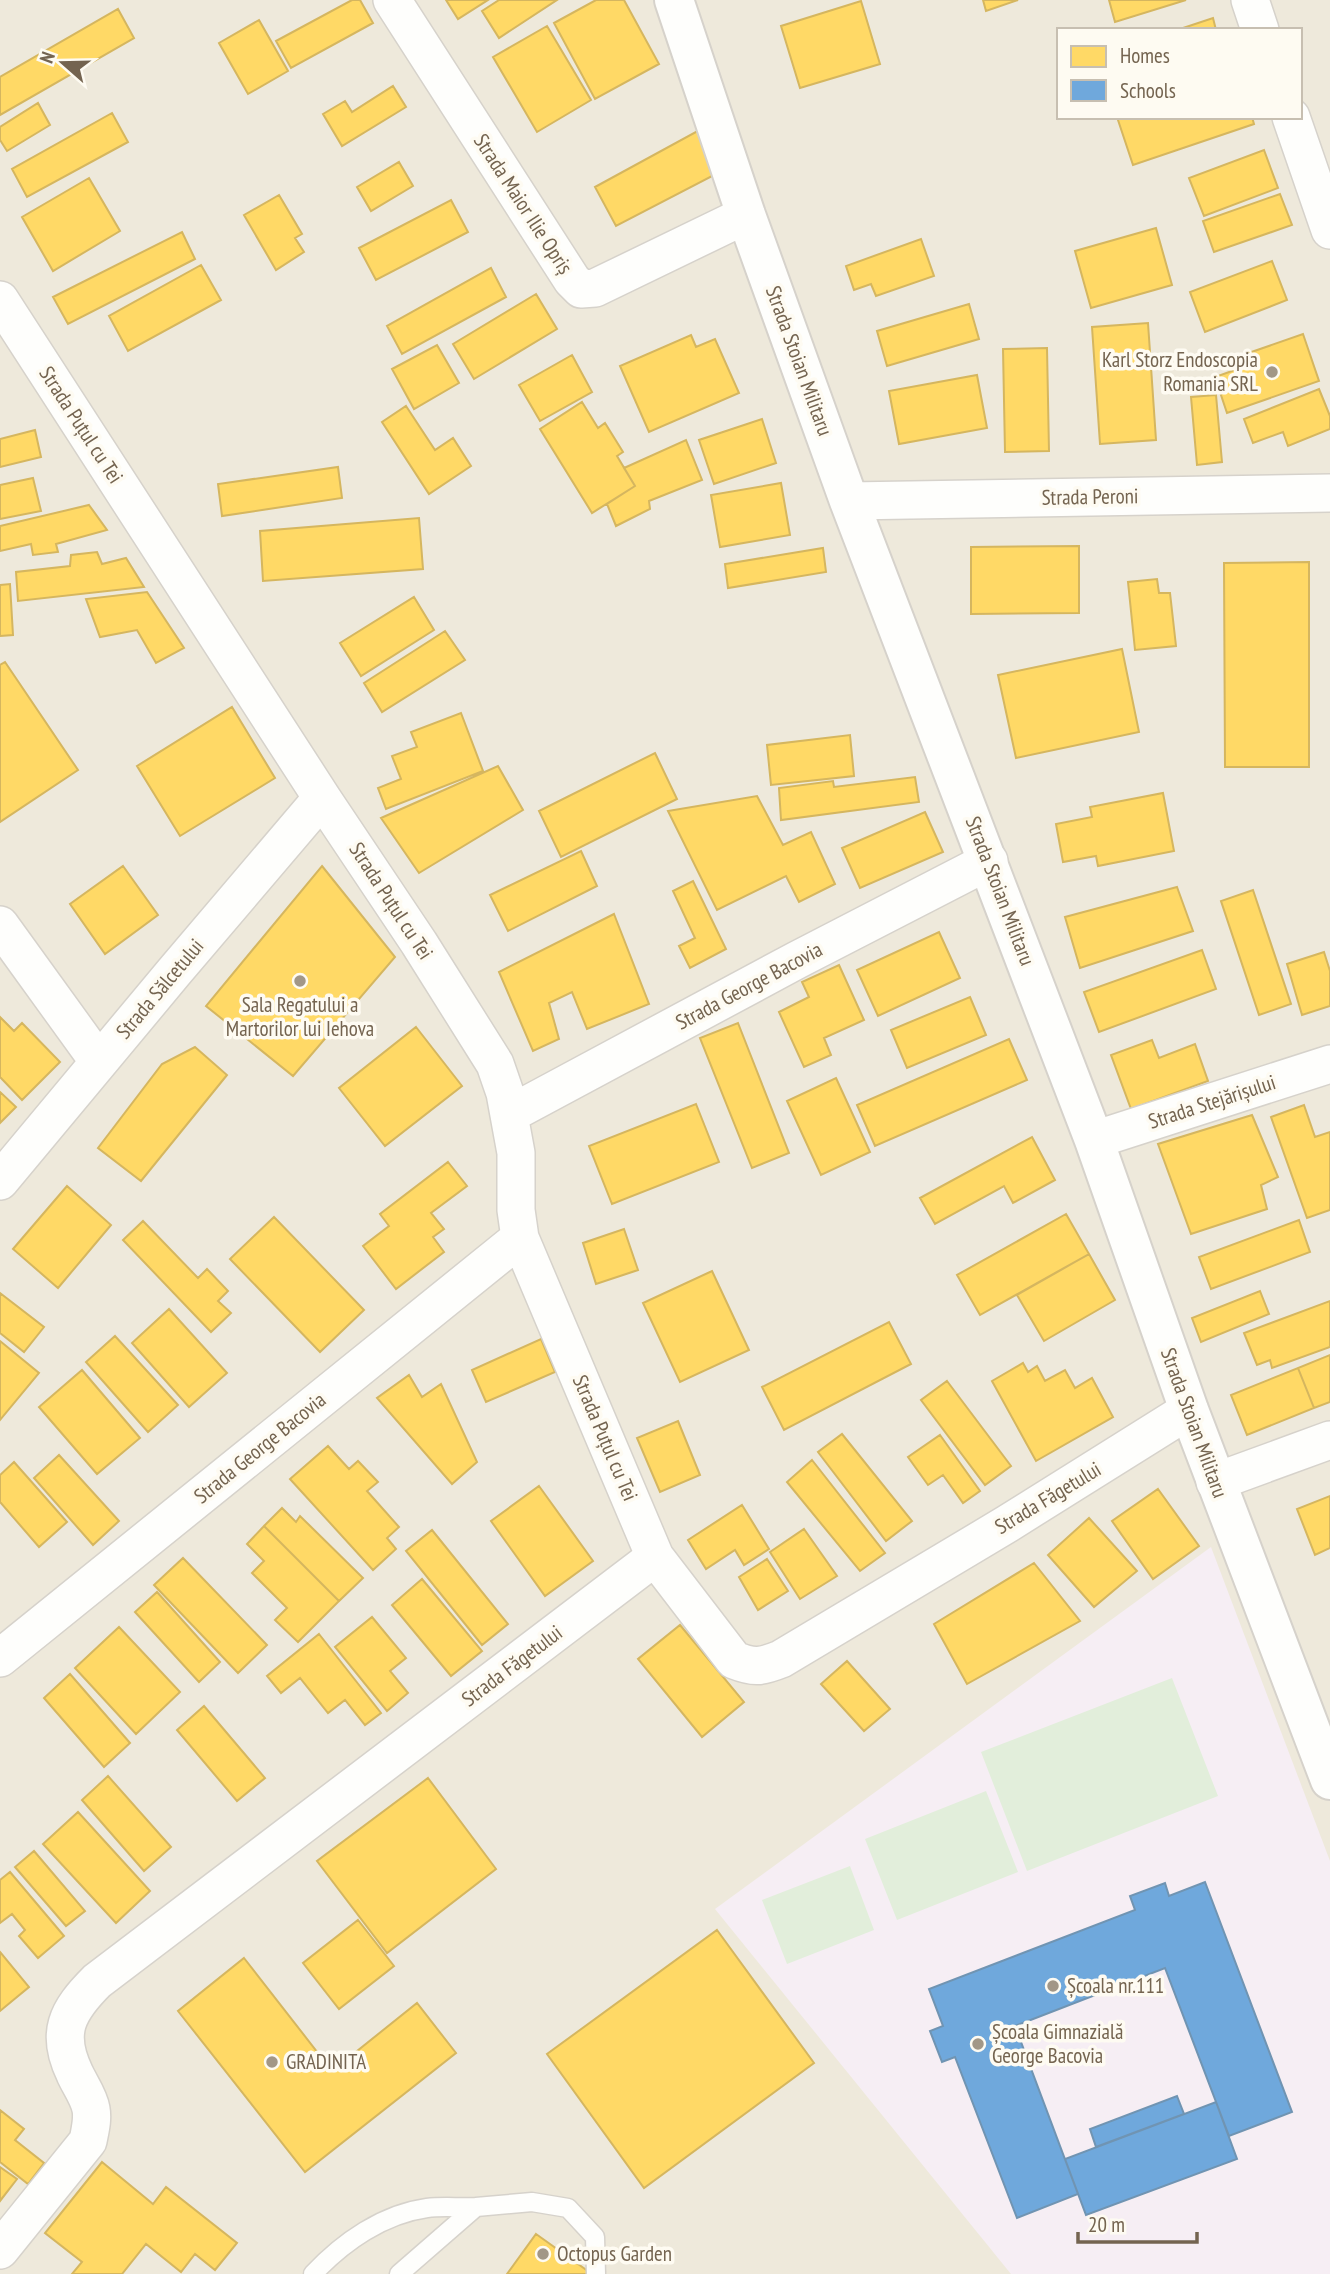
<svg xmlns="http://www.w3.org/2000/svg" width="1330" height="2274" viewBox="0 0 1330 2274" font-family="'PT Sans Narrow',sans-serif">
	<rect width="100%" height="100%" fill="#f8f6ee"/>
	<path fill="#eee9db" fill-rule="evenodd" d="M0 0H1330V2274H0ZM1059 30H1300V117H1059Z"/>
	<path fill="#f6eef4" d="M1211 1547 1330 1861V2274H1011L715 1909Z"/>
	<path fill="#e2eedb" d="M1172 1678 1218 1796 1027 1871 981 1752Z
		M986 1791 1018 1872 897 1920 865 1839Z
		M850 1866 874 1930 787 1964 762 1900Z"/>
	<path fill="#ffd966" stroke="#d5b65f" stroke-width="2" d="M352 0H360L373 23 291 68 276 41Z
		M446 0H488L458 19Z
		M499 0H557L499 38 482 11Z
		M596 0H624L659 64 595 99 554 23Z
		M983 0H1018L986 11Z
		M1109 0H1186L1115 22Z
		M861 1 880 64 800 88 781 26Z
		M118 9 134 38 0 115V77Z
		M1213 18 1216 30H1177Z
		M259 20 288 71 248 94 219 43Z
		M547 26 591 100 537 132 493 57Z
		M393 86 406 107 342 146 323 114 345 101 352 112Z
		M38 103 50 125 7 151 0 140V127Z
		M112 113 128 142 27 197 12 169Z
		M1117 117H1252L1254 124 1133 165Z
		M705 127 718 173 616 226 595 187Z
		M1264 150 1278 188 1204 216 1189 178Z
		M399 162 413 186 371 211 357 187Z
		M89 178 120 231 53 271 22 217Z
		M1280 194 1292 225 1214 252 1203 221Z
		M279 195 302 234 295 238 304 252 276 270 244 215Z
		M451 200 468 232 376 280 359 248Z
		M1156 228 1172 285 1091 308 1075 251Z
		M182 232 195 259 68 324 53 297Z
		M921 239 934 276 876 296 871 284 854 290 846 266Z
		M1272 261 1287 300 1205 332 1190 292Z
		M201 265 221 300 128 351 109 316Z
		M491 268 506 297 402 354 387 326Z
		M536 294 557 329 474 379 453 344Z
		M969 304 979 339 887 366 877 331Z
		M1148 323 1156 440 1100 444 1092 327Z
		M1303 334 1319 381 1227 413 1215 377 1243 367 1240 356Z
		M691 335 696 347 715 339 739 393 649 432 620 366Z
		M437 345 459 383 414 409 392 369Z
		M1047 348 1049 451 1005 452 1003 349Z
		M572 355 592 392 540 421 519 385Z
		M977 375 987 428 899 444 889 391Z
		M1319 389 1330 416V429L1288 446 1283 432 1253 443 1244 419Z
		M1216 395 1222 462 1197 465 1191 397Z
		M582 402 598 428 605 423 623 452 617 456 635 486 592 513 540 429Z
		M406 406 435 450 453 438 471 466 429 494 382 422Z
		M762 419 776 463 714 484 699 440Z
		M35 430 41 457 0 467V439Z
		M686 440 702 480 649 501 650 509 616 526 607 504 635 486 624 468Z
		M338 467 342 498 222 516 218 484Z
		M33 478 41 511 0 519V485Z
		M781 483 790 535 720 547 711 495Z
		M89 505 107 530 56 544 58 552 33 555 31 544 0 551V526Z
		M419 518 423 569 263 581 260 531Z
		M1079 546V613L971 614V547Z
		M823 548 826 572 728 588 725 564Z
		M97 552 102 564 126 558 144 587 18 601 16 572 70 566 71 555Z
		M1309 562V767H1225L1224 563Z
		M1157 579 1159 593H1170L1176 646 1135 650 1128 582Z
		M10 584 13 635 0 636V585Z
		M147 592 184 648 156 663 137 630 100 637 86 599Z
		M414 597 434 630 361 676 340 643Z
		M445 631 465 660 382 712 364 683Z
		M1122 649 1139 732 1016 758 998 675Z
		M5 662 78 770 0 822V665Z
		M232 707 275 778 180 836 137 766Z
		M461 713 483 771 386 809 378 788 401 779 392 756 417 747 411 732Z
		M850 735 854 776 771 785 767 745Z
		M655 753 677 799 561 857 539 811Z
		M498 766 523 810 419 873 381 818Z
		M915 777 919 802 781 820 779 788 833 781 834 787Z
		M1163 793 1174 851 1098 866 1096 856 1063 862 1056 824 1092 817 1090 807Z
		M757 796 783 845 811 832 835 884 799 902 786 876 717 910 668 811Z
		M925 812 943 852 860 888 842 848Z
		M581 851 597 886 508 931 490 895Z
		M123 866 158 915 105 954 70 904Z
		M322 866 395 957 293 1076 206 1006Z
		M693 881 726 949 690 968 679 946 695 938 673 891Z
		M1177 887 1193 931 1080 968 1065 917Z
		M1253 890 1291 1004 1259 1015 1221 901Z
		M614 914 649 1004 587 1029 572 992 549 1003 559 1039 533 1051 499 972Z
		M939 932 960 978 878 1016 857 970Z
		M1202 950 1216 989 1099 1032 1084 992Z
		M1324 952 1330 971V1006L1302 1015 1287 964Z
		M839 965 864 1020 824 1038 831 1055 804 1067 779 1012 809 997 802 982Z
		M970 997 986 1035 907 1068 891 1030Z
		M0 1017 14 1031 22 1023 60 1062 22 1100 0 1077Z
		M738 1023 789 1153 752 1168 700 1038Z
		M416 1027 462 1086 385 1146 339 1088Z
		M1009 1039 1027 1080 875 1146 857 1105Z
		M1152 1040 1159 1058 1195 1044 1208 1081 1131 1109 1111 1055Z
		M195 1047 227 1075 141 1181 98 1148 162 1064Z
		M836 1078 870 1152 821 1175 787 1101Z
		M0 1092 16 1107 0 1123Z
		M696 1104 719 1162 612 1204 589 1146Z
		M1304 1105 1315 1137 1330 1132V1210L1307 1218 1271 1117Z
		M1252 1115 1278 1177 1261 1185 1267 1209 1191 1234 1158 1144Z
		M1032 1137 1055 1180 1013 1203 1004 1186 935 1224 920 1198Z
		M448 1162 467 1186 431 1213 444 1229 433 1237 444 1252 396 1289 363 1246 389 1226 380 1214Z
		M67 1186 111 1225 58 1288 13 1249Z
		M1066 1214 1089 1254 980 1315 957 1275Z
		M274 1217 364 1310 320 1352 230 1259Z
		M1299 1220 1310 1252 1211 1289 1199 1257Z
		M143 1221 198 1278 207 1269 228 1291 218 1301 231 1313 211 1332 123 1240Z
		M624 1229 638 1270 596 1284 583 1243Z
		M1089 1254 1115 1300 1044 1341 1017 1295Z
		M712 1271 749 1350 680 1382 643 1303Z
		M1260 1291 1269 1314 1201 1342 1192 1318Z
		M0 1293 44 1327 24 1352 0 1333Z
		M1330 1301V1347L1272 1368 1270 1360 1257 1365 1244 1333Z
		M169 1309 227 1373 189 1407 132 1343Z
		M889 1322 911 1364 784 1430 762 1387Z
		M115 1336 178 1405 148 1432 86 1362Z
		M541 1339 555 1372 486 1402 472 1370Z
		M0 1341 39 1373 0 1420Z
		M1330 1355V1402L1314 1408 1298 1368Z
		M1023 1363 1028 1372 1037 1366 1045 1381 1065 1370 1075 1388 1092 1378 1113 1417 1036 1461 992 1381Z
		M1298 1368 1314 1408 1247 1435 1231 1395Z
		M82 1370 140 1438 97 1474 39 1407Z
		M409 1375 422 1397 441 1384 477 1462 452 1484 377 1398Z
		M947 1381 1011 1466 985 1485 921 1400Z
		M678 1421 700 1475 660 1492 637 1438Z
		M842 1434 912 1521 886 1541 818 1452Z
		M940 1435 980 1491 963 1503 943 1475 928 1485 908 1457Z
		M328 1446 349 1469 358 1461 378 1482 367 1491 399 1527 387 1538 396 1549 373 1570 290 1479Z
		M59 1455 119 1521 93 1545 34 1478Z
		M812 1460 885 1553 860 1571 787 1482Z
		M14 1462 67 1522 39 1547 0 1502V1475Z
		M539 1486 593 1561 545 1596 491 1521Z
		M1158 1489 1199 1546 1153 1579 1112 1521Z
		M1330 1496V1548L1315 1555 1297 1509Z
		M742 1505 769 1549 744 1565 735 1550 706 1569 688 1540Z
		M282 1508 296 1522 300 1516 363 1578 339 1601 264 1526Z
		M1089 1518 1137 1571 1094 1607 1048 1555Z
		M264 1526 339 1601 298 1642 275 1620 287 1608 252 1573 264 1561 247 1544Z
		M804 1529 837 1576 800 1599 770 1552Z
		M432 1530 508 1624 482 1645 406 1551Z
		M183 1558 267 1645 238 1673 154 1585Z
		M767 1559 788 1591 758 1610 739 1577Z
		M1034 1563 1080 1621 967 1684 934 1624Z
		M422 1579 482 1651 451 1676 392 1605Z
		M157 1592 220 1662 199 1682 135 1612Z
		M372 1617 406 1658 390 1671 408 1693 387 1711 335 1647Z
		M680 1625 744 1702 702 1737 638 1659Z
		M119 1627 180 1692 136 1734 75 1668Z
		M319 1634 381 1713 365 1725 345 1700 328 1713 300 1678 281 1693 267 1676Z
		M847 1661 890 1709 864 1731 821 1684Z
		M70 1674 130 1743 104 1767 44 1698Z
		M204 1706 265 1778 237 1801 177 1730Z
		M108 1776 171 1847 144 1871 82 1800Z
		M428 1778 496 1869 387 1953 317 1861Z
		M78 1812 150 1891 116 1923 43 1844Z
		M34 1851 85 1911 66 1926 15 1867Z
		M10 1872 64 1936 38 1958 19 1936 25 1930 12 1914 0 1923V1880Z
		M358 1920 394 1966 339 2009 303 1963Z
		M717 1930 814 2063 644 2188 547 2054Z
		M0 1952 29 1987 0 2011Z
		M244 1958 332 2071 417 2003 456 2053 305 2172 178 2011Z
		M0 2110 24 2129 15 2140 44 2163 28 2184 0 2162Z
		M102 2162 153 2204 166 2187 237 2243 215 2270 195 2254 181 2272 146 2244 122 2274H72L82 2262 45 2233Z
		M0 2167 17 2179 0 2201Z
		M536 2234 592 2274H507Z"/>
	<path fill="#6fa8dc" stroke="#7094b2" stroke-width="2" d="M1205 1882 1292 2112 1229 2136 1165 1968 1015 2026 1078 2194 1017 2218 955 2057 942 2062 930 2031 943 2026 929 1989 1135 1910 1130 1896 1165 1883 1169 1896Z
		M1177 2096 1184 2114 1096 2147 1090 2129Z
		M1216 2102 1237 2159 1086 2215 1065 2159Z"/>
	<g fill="none" stroke-linecap="round" stroke-linejoin="round">
		<defs>
			<path id="service" d="M476 2207 532 2202 568 2208 595 2237 596 2274
				M313 2274C343 2242 383 2214 427 2208 443 2206 460 2208 476 2207L399 2274"/>
			<path id="minor" d="M392 0 572 280 581 289 595 288 746 215
				M1250 0 1260 30
				M1291 117 1330 230
				M0 300 322 798 419 943 495 1064 505 1093 516 1153V1210L520 1238 655 1557 734 1660C754 1668 761 1667 781 1659L1007 1524 1189 1410
				M849 501 1330 493
				M0 925 99 1062
				M510 1114 797 960 989 861
				M1094 1140 1330 1064
				M0 1181 174 972 322 798
				M1215 1482 1330 1440
				M0 1658 520 1238
				M0 2250 88 2141C90 2130 93 2120 91 2109 89 2097 80 2085 75 2074 55 2033 67 2011 97 1981L655 1557"/>
			<path id="tertiary" d="M674 0 746 215 849 501 1094 1140 1189 1410 1330 1780"/>
		</defs>
		<use href="#service" stroke="#d6d2cb" stroke-width="21"/>
		<use href="#minor" stroke="#d6d2cb" stroke-width="40"/>
		<use href="#tertiary" stroke="#d6d2cb" stroke-width="42"/>
		<use href="#service" stroke="#fefefc" stroke-width="18"/>
		<use href="#minor" stroke="#fefefc" stroke-width="37"/>
		<use href="#tertiary" stroke="#fefefc" stroke-width="38"/>
	</g>
	<g fill="#a29787" stroke="#fefbf2" stroke-width="2.5">
		<circle cx="1272" cy="372" r="7"/>
		<circle cx="300" cy="981" r="7"/>
		<circle cx="1053" cy="1986" r="7"/>
		<circle cx="978" cy="2044" r="7"/>
		<circle cx="272" cy="2062" r="7"/>
		<circle cx="543" cy="2254" r="7"/>
	</g>
	<g text-anchor="middle" stroke-width="7" stroke-linejoin="round" paint-order="stroke">
		<g font-size="21" fill="#746450" stroke="#fefbf2">
			<text transform="translate(523 204) rotate(57)" y="7">Strada Maior Ilie Opriș</text>
			<text transform="translate(799 361) rotate(70)" y="7">Strada Stoian Militaru</text>
			<text transform="translate(81 425) rotate(57)" y="7">Strada Puțul cu Tei</text>
			<text transform="translate(1090 497) rotate(-1)" y="7">Strada Peroni</text>
			<text transform="translate(1000 891) rotate(69)" y="7">Strada Stoian Militaru</text>
			<text transform="translate(391 901) rotate(57)" y="7">Strada Puțul cu Tei</text>
			<text transform="translate(749 986) rotate(-28)" y="7">Strada George Bacovia</text>
			<text transform="translate(160 989) rotate(-50)" y="7">Strada Sălcetului</text>
			<text transform="translate(1212 1102) rotate(-18)" y="7">Strada Stejărișului</text>
			<text transform="translate(1194 1423) rotate(70)" y="7">Strada Stoian Militaru</text>
			<text transform="translate(605 1438) rotate(67)" y="7">Strada Puțul cu Tei</text>
			<text transform="translate(260 1448) rotate(-39)" y="7">Strada George Bacovia</text>
			<text transform="translate(1048 1498) rotate(-31)" y="7">Strada Făgetului</text>
			<text transform="translate(512 1666) rotate(-37)" y="7">Strada Făgetului</text>
		</g>
		<g font-size="21" fill="#746450" stroke="#fefbf2" text-anchor="start">
			<text x="1258" y="367" text-anchor="end">Karl Storz Endoscopia<tspan x="1258" dy="24">Romania SRL</tspan></text>
			<text x="300" y="1012" text-anchor="middle">Sala Regatului a<tspan x="300" dy="24">Martorilor lui Iehova</tspan></text>
			<text x="1067" y="1993">Școala nr.111</text>
			<text x="992" y="2039">Școala Gimnazială<tspan x="992" dy="24">George Bacovia</tspan></text>
			<text x="286" y="2069">GRADINITA</text>
			<text x="557" y="2261">Octopus Garden</text>
		</g>
	</g>
	<rect x="1057" y="28" width="245" height="91" fill="#fefbf2" stroke="#c7bfb1" stroke-width="2"/>
	<rect x="1071" y="46" width="35" height="21" fill="#ffd966" stroke="#c7bfb1" stroke-width="2"/>
	<text x="1120" y="63" font-size="21" fill="#746450">Homes</text>
	<rect x="1071" y="80" width="35" height="21" fill="#6fa8dc" stroke="#c7bfb1" stroke-width="2"/>
	<text x="1120" y="98" font-size="21" fill="#746450">Schools</text>
	<g transform="translate(63 63) rotate(290)" stroke="#fefbf2" stroke-width="5" paint-order="stroke">
	<path d="M0-5L12 26L0 18L-12 26Z" fill="#746450"/>
	<text y="-10" font-size="19" font-weight="bold" text-anchor="middle" fill="#746450">N</text>
	</g>
	<path d="M1078 2232v10h119v-10" fill="none" stroke="#746450" stroke-width="3.5"/>
	<text x="1088" y="2232" font-size="21" fill="#746450" stroke="#fefbf2" stroke-width="5" paint-order="stroke">20 m</text>
</svg>
